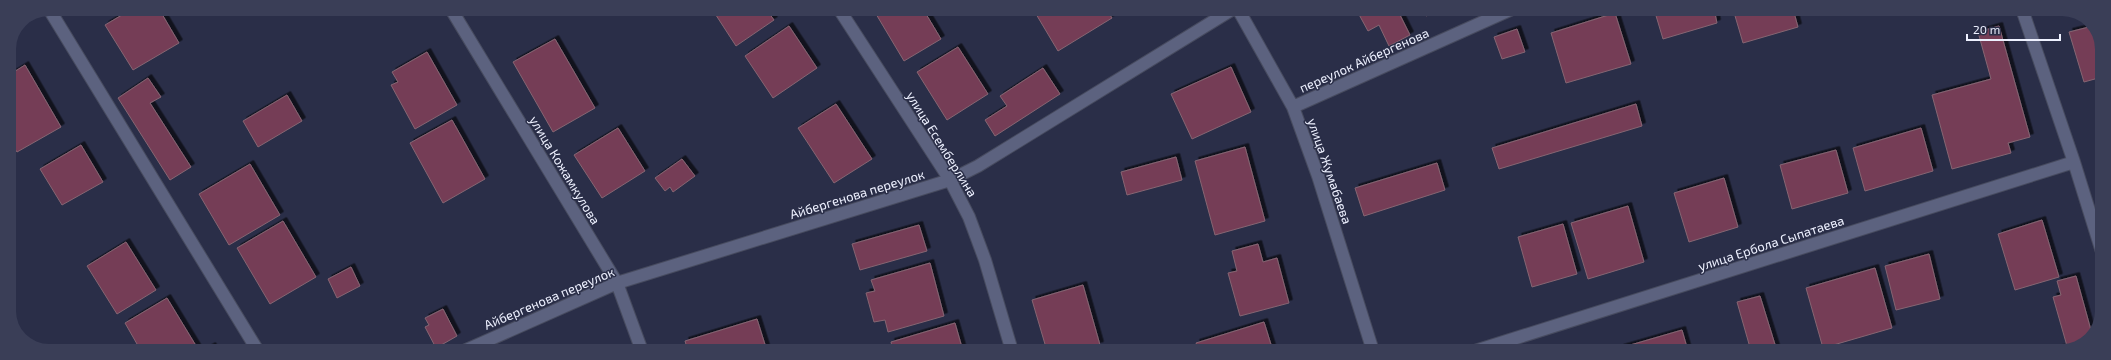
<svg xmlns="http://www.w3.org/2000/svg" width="2111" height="360" viewBox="0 0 2111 360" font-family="'Exo 2',sans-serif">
	<defs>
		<filter id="shadow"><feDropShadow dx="3.5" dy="-3.5" stdDeviation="0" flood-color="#0009"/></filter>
	</defs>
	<rect width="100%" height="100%" fill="#2a2e48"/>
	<path fill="#743e56" stroke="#866572" filter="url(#shadow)" d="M132 9H159L179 43 133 70 105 25Z
		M712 9H766L774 20 736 46Z
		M873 9H923L941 39 904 61Z
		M1033 9H1106L1112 18 1058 51Z
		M1356 9H1397L1410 35 1389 46 1379 25 1368 31Z
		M1424 9H1442L1426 16Z
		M1654 9H1714L1717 23 1663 39Z
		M1733 9H1793L1798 27 1743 43Z
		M1615 13 1631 64 1566 83 1551 33Z
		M789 26 817 68 773 98 745 56Z
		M1999 26 2030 137 2008 143 2011 153 1952 169 1932 95 1991 79 1978 32Z
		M2093 26 2102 44V77L2084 82 2069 32Z
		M1517 29 1525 52 1502 59 1494 37Z
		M555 39 595 108 553 132 513 62Z
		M958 47 988 94 947 120 917 72Z
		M427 52 457 105 415 129 391 85 398 82 392 72Z
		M25 65 61 127 17 152 9 140V75Z
		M1231 67 1251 112 1192 139 1171 94Z
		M1043 68 1060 94 995 136 985 120 1007 106 1000 96Z
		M148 78 161 97 150 103 191 167 170 180 118 98Z
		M287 95 302 121 258 147 243 121Z
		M836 104 872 159 834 183 798 128Z
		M1636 104 1642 126 1499 169 1492 148Z
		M2102 115V138L2096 117Z
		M452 120 485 179 443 203 410 143Z
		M618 128 645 171 602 198 574 155Z
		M1921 128 1933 171 1865 191 1853 148Z
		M81 145 103 182 62 205 40 169Z
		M1245 147 1265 221 1215 235 1195 161Z
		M1836 150 1848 193 1792 209 1780 165Z
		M1176 157 1182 180 1127 195 1121 172Z
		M682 159 695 176 673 192 670 187 665 191 655 178Z
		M1437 163 1445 190 1364 216 1355 188Z
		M250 164 280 215 229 245 199 194Z
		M1724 178 1738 227 1689 242 1674 193Z
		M1628 206 1644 262 1588 279 1571 223Z
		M2042 220 2059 277 2015 290 1998 234Z
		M283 221 316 277 270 304 237 248Z
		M1563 224 1577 274 1532 287 1518 237Z
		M919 225 927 251 860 270 852 244Z
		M126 242 156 290 117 314 87 266Z
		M1258 244 1263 262 1277 258 1289 303 1240 316 1228 273 1237 271 1232 251Z
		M1929 254 1940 299 1896 310 1885 266Z
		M930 263 944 316 888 332 885 320 874 322 866 293 875 291 871 280Z
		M351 267 360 286 337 298 328 279Z
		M1875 268 1892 328 1823 348 1806 288Z
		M2076 276 2092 334 2088 341 2058 351 2057 349 2067 346 2053 297 2061 295 2057 281Z
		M1083 285 1100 345 1079 351H1047L1032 300Z
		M1760 296 1777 351H1751L1737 302Z
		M167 298 198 349 194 351H141L125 323Z
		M443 309 457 336 436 348 425 327 429 325 425 318Z
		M757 319 767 351H688L685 341Z
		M1264 322 1273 351H1199L1196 343Z
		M955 323 963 351H893L891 342Z
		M1682 330 1688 351H1621L1620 348Z
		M212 346 215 351H203Z"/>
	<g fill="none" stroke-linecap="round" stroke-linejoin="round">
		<defs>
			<path id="minor" d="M49 9 258 351
				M451 9 617 283 642 351
				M839 9 950 180 969 217 985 260 1012 351
				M1238 9 1293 107 1318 176 1373 351
				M2022 9 2074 162 2102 252
				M1293 107 1512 9
				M464 351 617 283 950 180 978 166 1233 9
				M1475 351 2074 162"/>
		</defs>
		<use href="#minor" stroke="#474b5f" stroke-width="14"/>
		<use href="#minor" stroke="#5c627f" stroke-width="12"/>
	</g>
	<g text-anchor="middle" stroke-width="3" stroke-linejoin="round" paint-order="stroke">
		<g font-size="13" fill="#eef1ff" stroke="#2a2e48">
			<text transform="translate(1364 60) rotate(-24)" y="5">переулок Айбергенова</text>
			<text transform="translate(942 144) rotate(58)" y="5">улица Есемберлина</text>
			<text transform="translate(565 170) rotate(59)" y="5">улица Кожамкулова</text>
			<text transform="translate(1330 171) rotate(71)" y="5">улица Жумабаева</text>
			<text transform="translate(857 194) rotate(-17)" y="5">Айбергенова переулок</text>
			<text transform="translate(1771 243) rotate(-18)" y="5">улица Ербола Сыпатаева</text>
			<text transform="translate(549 298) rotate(-23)" y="5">Айбергенова переулок</text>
		</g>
	</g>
	<path d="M0 0H2111V360H0ZM49 16H2062A33 33 0 0 1 2095 49V311A33 33 0 0 1 2062 344H49A33 33 0 0 1 16 311V49A33 33 0 0 1 49 16Z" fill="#3a3e57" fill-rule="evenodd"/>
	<path d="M1967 34v6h93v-6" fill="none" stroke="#eef1ff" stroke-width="2"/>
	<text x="1973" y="34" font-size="12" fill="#eef1ff" stroke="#2a2e48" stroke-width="3" paint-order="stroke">20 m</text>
</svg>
